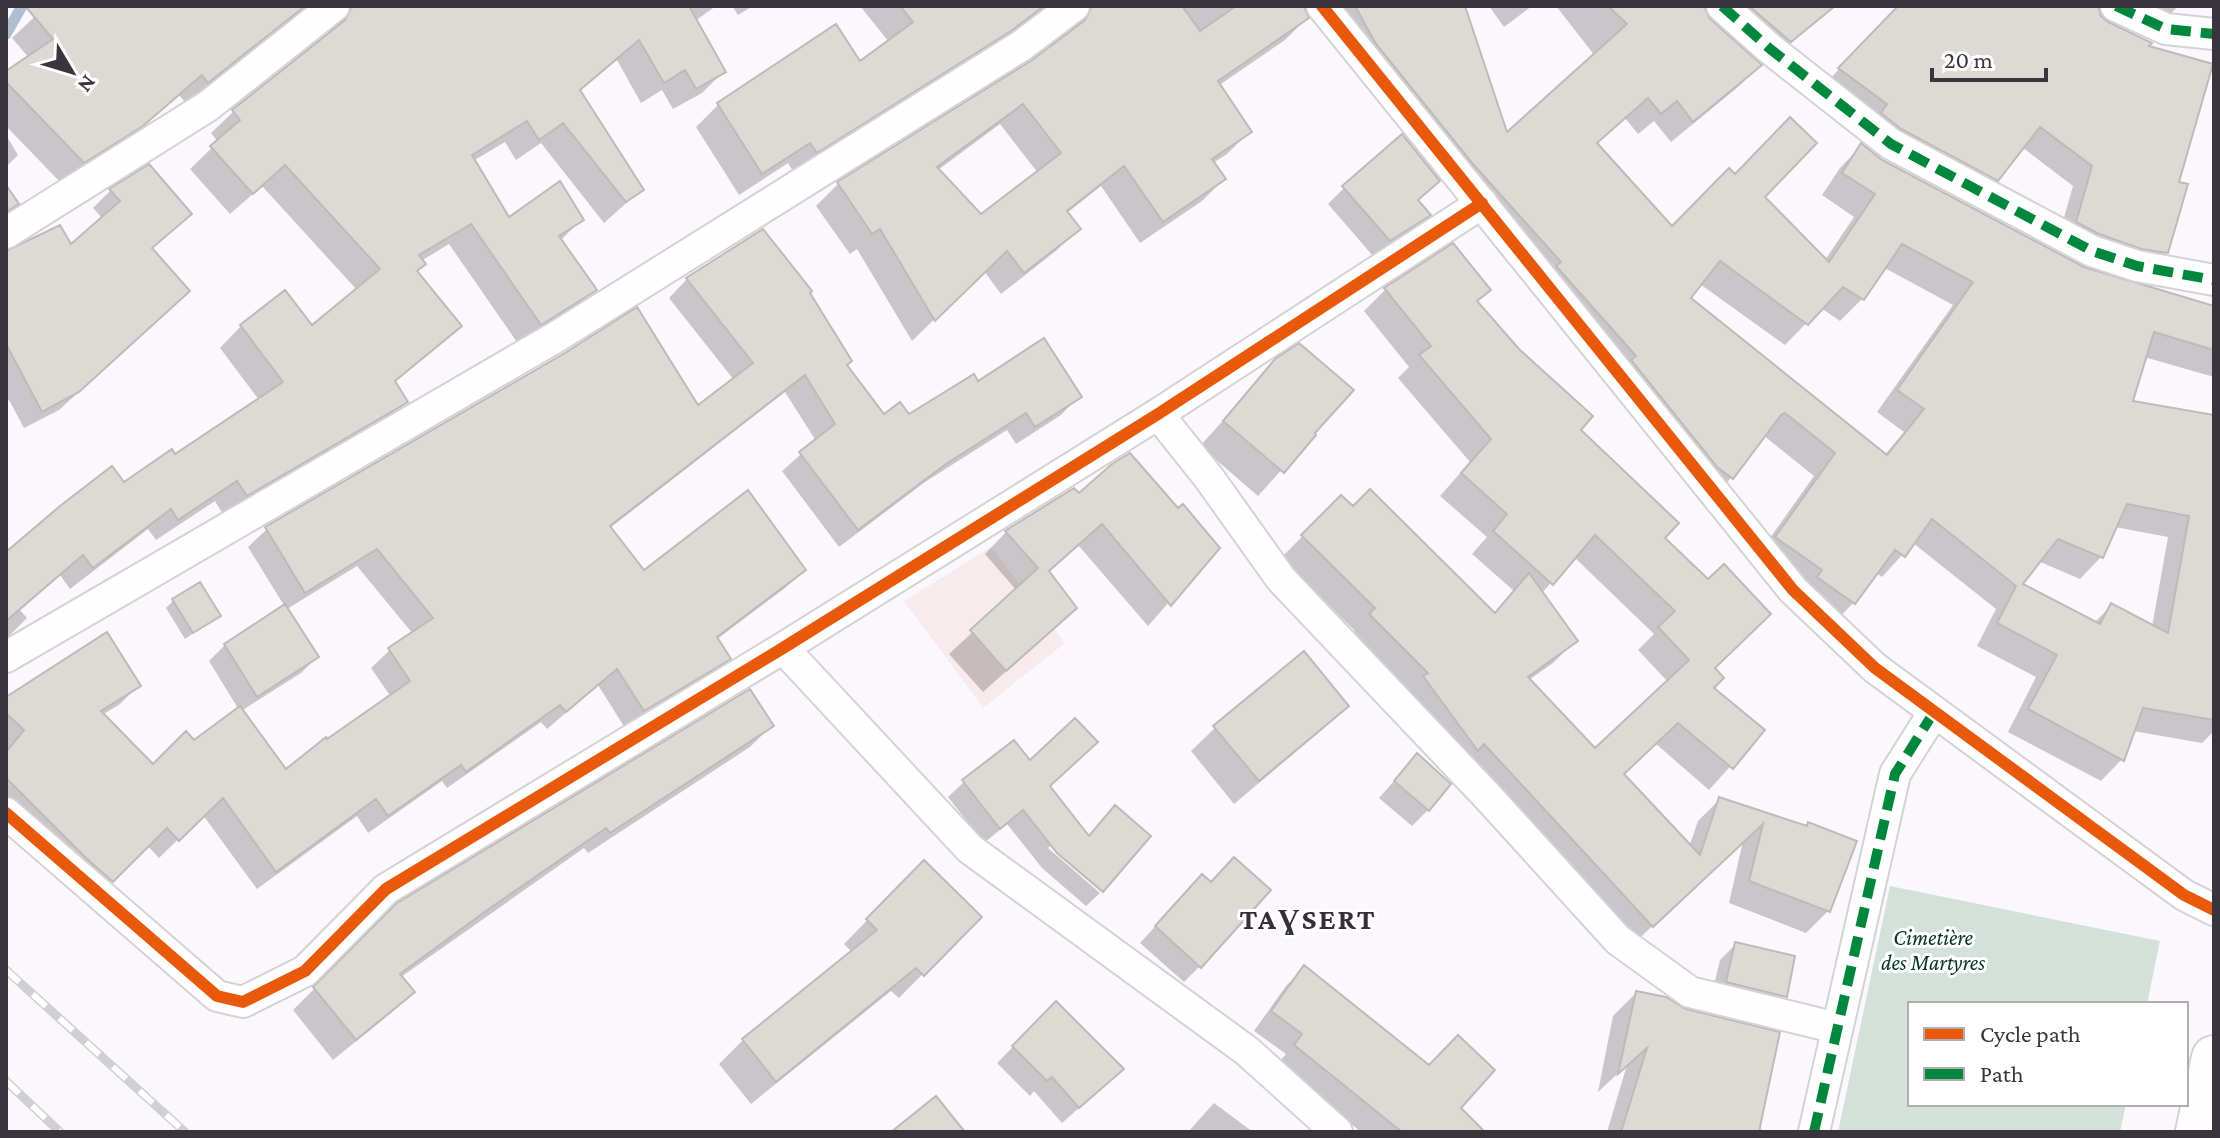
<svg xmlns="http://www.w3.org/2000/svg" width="2220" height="1138" viewBox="0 0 2220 1138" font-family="'Crimson Pro',serif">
	<rect width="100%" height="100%" fill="#faf8fc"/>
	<path fill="#f8ebee" d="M991 547 1065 643 983 708 904 601Z"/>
	<path fill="#d4e1da" d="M1890 886 2160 941 2147 1004H1910V1104H2126L2120 1132H1838Z"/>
	<path fill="#0003" fill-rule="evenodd" d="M46 6H716L695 21 723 72 702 93 673 109 662 90 641 103 617 60 578 92 641 190 604 223 541 143 516 160 505 142 473 161 509 220H581L560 241 594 290 573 312 519 345 449 244 421 261 415 272 459 326 394 383 406 402 384 424 224 516 215 501 156 540 148 529 70 589 60 575 20 610 27 618 6 639V555L175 457 259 400 220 348 241 326 311 328 357 290 262 186 230 214 190 169 218 142 211 133 233 112 330 35 331 27 307 9 299 13 186 103 179 95 118 147 61 183 6 126V74L29 58 12 38Z
		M732 6H753L738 15Z
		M860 6H1463L1506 135 1595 56 1556 6H1836L1768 62 1712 14 1698 8 1759 66 1738 87 1671 142 1654 121 1638 134 1625 118 1596 144 1672 229 1762 197 1825 260 1854 217 1822 195 1840 168 1861 146 1881 161 2086 270 2214 308V377L2144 357 2130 402 2214 417V731L2202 743 2133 731 2122 759 2101 781 2008 732 2036 677 1977 646 1996 609 1913 543 1882 577 1876 573 1853 603 1832 625 1755 559 1814 476 1763 435 1731 478 1710 500 1316 18 1301 7 1307 18 1285 40 1218 86 1249 132 1227 154 1213 163 1224 179 1202 201 1140 243 1101 186 1067 213 1078 228 1057 250 1001 294 984 271 912 341 857 249 850 254 816 206 838 184 1033 62 1070 34 1071 26 1049 9 1040 12 987 53 794 173 788 163 739 195 696 127 718 105 836 27 860 64 889 42ZM1000 124 1038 173 981 217 938 170ZM1883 267 1953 305 1877 412 1904 432 1884 456 1689 298 1700 284 1785 345 1821 308 1840 321 1862 299ZM2115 527 2168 537 2152 627 2111 606 2094 623 2019 584 2038 561 2080 579 2101 557Z
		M1489 6H1532L1504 27Z
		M1900 6H2178L2155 31 2096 8 2100 18 2146 48 2177 183 2166 252 2146 272 2057 242 2073 186 2022 147 1997 180 1977 200 1820 89Z
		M6 135 18 155 6 167Z
		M148 167 189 214 151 250 170 309 59 410 24 428 9 400 6 402V252L70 247 103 219 93 208 110 191Z
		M1344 188 1417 201 1428 215 1412 231 1373 256 1328 204Z
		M763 231 807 293 845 366 884 417 909 416 978 384 1079 396 1061 415 1016 444 1007 430 925 482 839 547 782 471 816 441 785 392 610 528 644 573 804 570 785 588 716 640 728 658 710 677 625 728 598 685 547 729 541 722 447 788 442 781 368 833 357 816 257 889 203 815 159 858 147 845 93 899 6 816V699L139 685 120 704 102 715 153 767 194 742 239 710 209 661 225 645 285 607 248 547 267 529 697 408 734 380 669 298 687 279ZM357 566 413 634 390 650 371 668 391 697 285 772 241 711 301 673 317 657 287 609Z
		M1453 246 1475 303 1662 538 1713 668 1712 688 1763 730 1709 790 1655 743 1622 774 1689 847 1698 821 1720 799 1806 827 1828 911 1806 933 1729 903 1743 841 1630 947 1349 637 1355 631 1281 558 1341 497 1493 614 1514 591 1472 554 1487 537 1440 496 1470 462 1398 378 1409 367 1364 311 1385 290ZM1574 557 1654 634 1638 650 1668 682 1595 751 1529 680 1553 663 1575 641 1541 594Z
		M1277 361 1313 435 1258 496 1200 446Z
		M1078 496 1178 511 1217 548 1148 626 1078 545 1047 572 1052 630 983 692 949 654 1017 591 985 554 1006 532Z
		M174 600 218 616 185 639 166 608Z
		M1347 706 1323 729 1234 804 1191 751 1215 728Z
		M771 726 750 747 588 853 584 848 401 977 412 992 391 1013 333 1060 293 1010 398 905Z
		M1417 755 1428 810 1412 826 1379 798Z
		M964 782 1048 787 1087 837 1115 808 1148 836 1051 845 1048 848 1100 893 1086 906 1042 868 1007 824 984 843 948 797Z
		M924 862 979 917 899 998 891 991 751 1104 719 1064 743 1040 852 952 844 944Z
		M1186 893 1200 966 1184 982 1140 943Z
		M1736 944 1785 996 1769 1012 1711 998 1720 960Z
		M1304 968 1458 1108 1482 1132H1361L1277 1064 1286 1054 1254 1031 1286 986Z
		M1636 993 1758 1128 1768 1132H1607L1627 1065 1598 1092 1613 1016Z
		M1056 1003 1106 1084 1062 1123 1034 1091 1030 1096 997 1063Z
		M1214 1103 1253 1132H1188Z"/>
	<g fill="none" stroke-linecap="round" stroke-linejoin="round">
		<path stroke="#aebfd2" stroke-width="11" d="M6 34 22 6"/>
	</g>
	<path fill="#ddd9d5" stroke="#bebab9" stroke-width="2" fill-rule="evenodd" d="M25 6H305L208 83 202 75 143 126 84 163 6 82V71L53 39Z
		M352 6H689L726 72 696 89 685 70 664 83 639 40 580 90 644 190 626 202 563 123 539 140 527 121 472 155 509 217 560 181 584 220 559 236 597 290 541 325 471 224 419 255 426 264 417 271 462 326 395 381 408 402 247 496 237 481 178 520 171 509 93 568 83 555 6 621V552L60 506 112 466 124 482 172 449 175 454 283 382 240 325 285 290 312 325 380 269 285 165 253 194 210 146 240 120 232 110 345 20Z
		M900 6H1044L1011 31 817 153 810 143 762 174 717 103 836 24 860 61 913 22Z
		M1092 6H1182L1200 31 1236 6H1304L1309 18 1218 81 1252 132 1212 159 1226 179 1163 222 1124 166 1067 211 1081 229 1024 273 1007 251 935 321 880 229 872 234 837 182 1032 60 1085 20ZM1023 104 1061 153 981 214 937 167Z
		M1355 6H1465L1507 132 1627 24 1608 6H1704L1710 19 1762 65 1693 122 1677 101 1661 114 1648 98 1597 143 1672 226 1729 168 1735 174 1790 117 1817 143 1765 197 1829 262 1875 194 1842 173 1861 143 1882 160 2084 267 2214 306V350L2154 332 2133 401 2214 415V720L2143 708 2124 761 2028 709 2057 655 1997 623 2016 586 1932 519 1905 557 1895 550 1855 604 1817 577 1822 570 1775 537 1835 453 1785 413 1781 415 1733 479 1717 467 1631 360 1636 356 1556 266 1561 262 1472 163 1376 44ZM1902 244 1973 282 1897 390 1924 409 1887 455 1691 298 1720 261 1808 325 1843 287 1864 300ZM2127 504 2189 516 2168 633 2111 603 2100 624 2023 584 2058 539 2103 558Z
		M1749 6H1835L1791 42Z
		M1898 6H2098L2101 16 2108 22 2152 43 2149 46 2213 64 2179 182 2188 184 2168 253 2141 249 2099 234 2076 222 2092 166 2040 127 1998 181 1901 129 1881 113 1887 104 1838 68Z
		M1402 134 1440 181 1418 200 1431 215 1390 241 1342 186Z
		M149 164 192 214 152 248 190 291 79 392 42 412 6 344V251L60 225 71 244 120 201 109 189Z
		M6 185 19 204 6 212Z
		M763 229 812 291 810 293 852 361 847 365 884 414 900 402 909 414 974 374 978 381 1044 338 1082 397 1035 427 1026 413 946 464 858 530 799 452 835 424 805 375 610 526 644 570 748 490 806 570 717 637 731 659 644 711 617 669 566 712 560 705 466 772 461 765 388 816 376 799 276 872 223 798 179 841 167 828 113 882 86 858 6 778V752L24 730 6 713V697L107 632 141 686 101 711 153 764 186 731 194 740 240 706 286 769 326 737 327 739 410 681 388 648 433 618 377 549 305 593 265 527 565 353 637 307 698 405 753 363 686 278Z
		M1453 243 1491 290 1477 301 1519 349 1593 416 1581 430 1679 523 1665 538 1708 579 1724 564 1771 614 1715 668 1724 678 1714 688 1765 730 1733 769 1678 723 1624 774 1700 855 1719 797 1807 826 1808 822 1857 841 1830 912 1749 881 1763 824 1653 927 1484 744 1478 751 1423 676 1428 673 1369 614 1375 608 1301 535 1341 495 1353 506 1370 489 1495 613 1529 573 1578 641 1528 677 1595 748 1689 660 1658 627 1675 611 1595 535 1553 585 1493 531 1507 514 1461 473 1491 439 1419 355 1431 346 1384 288Z
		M1299 343 1354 390 1315 433 1316 435 1284 473 1223 421 1275 359Z
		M1130 453 1178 508 1183 504 1220 548 1171 606 1102 524 1049 571 1077 608 1006 671 970 630 1038 568 1005 531 1074 488 1079 493 1112 464Z
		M200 582 221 616 193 633 172 599Z
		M285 604 319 657 257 697 224 644Z
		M1304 651 1349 706 1259 781 1213 726Z
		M750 689 774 726 610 833 606 828 486 911 400 974 415 992 356 1040 313 987 397 903Z
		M1075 718 1098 742 1050 786 1089 836 1115 805 1151 836 1103 892 1057 853 1023 810 1000 829 962 780 1014 740 1030 760Z
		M1417 753 1451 784 1429 811 1394 781Z
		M1234 857 1271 890 1201 968 1155 926 1202 874 1211 882Z
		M924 860 982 917 924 976 916 968 776 1082 742 1039 877 930 866 919Z
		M1735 942 1795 956 1787 997 1726 982Z
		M1304 965 1429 1065 1458 1035 1495 1070 1461 1108 1485 1132H1402L1294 1045 1302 1034 1271 1011Z
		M1636 991 1666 997 1686 1009 1780 1032 1759 1132H1621L1647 1048 1618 1074Z
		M1056 1001 1124 1069 1079 1108 1052 1077 1047 1081 1012 1046Z
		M936 1096 965 1132H891Z"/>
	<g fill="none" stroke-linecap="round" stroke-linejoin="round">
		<defs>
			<path id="minor" d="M1322 6 1793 590 1875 668 2184 895 2214 910
				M1722 6 1769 48 1891 144 2092 251 2137 266 2214 280
				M2116 6 2166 29 2214 34
				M6 233 208 106 334 6
				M1158 414 1209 478 1281 579 1488 797 1618 940 1690 992 1837 1028
				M783 648 970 849 1247 1051 1337 1132
				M6 657 556 337 1021 46 1074 6
				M6 813 217 996 243 1002 305 971 386 889 783 648 1158 414 1482 203
				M1814 1132 1895 774 1934 712"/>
			<path id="primary" d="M2198 1132 2214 1058"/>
		</defs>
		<use href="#minor" stroke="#d5d2d7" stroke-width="34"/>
		<use href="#primary" stroke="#d5d2d7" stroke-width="48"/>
		<use href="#minor" stroke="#fefeff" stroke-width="30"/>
		<use href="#primary" stroke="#fefeff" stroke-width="44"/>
		<defs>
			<path id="rail" d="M6 970 185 1132
				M6 1081 60 1132"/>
		</defs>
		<use href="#rail" stroke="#d0cfd1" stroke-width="9"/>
		<use href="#rail" stroke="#fff" stroke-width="6" stroke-dasharray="18" stroke-linecap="butt"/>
		<path stroke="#00873e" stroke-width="10" stroke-dasharray="20 10" stroke-linecap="butt" d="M1722 6 1769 48 1891 144 2092 251 2137 266 2214 280
			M2116 6 2166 29 2214 34
			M1814 1132 1895 774 1934 712"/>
		<defs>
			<path id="cycleway" d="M1322 6 1793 590 1875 668 2184 895 2214 910
				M6 813 217 996 243 1002 305 971 386 889 783 648 1158 414 1482 203"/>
		</defs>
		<use href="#cycleway" stroke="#fff" stroke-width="17"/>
		<use href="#cycleway" stroke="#e8590c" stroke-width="12"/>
	</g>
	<g text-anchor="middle" stroke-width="6" stroke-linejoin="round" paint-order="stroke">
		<g font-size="22" font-style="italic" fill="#053520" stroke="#fff">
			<text x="1933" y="945">Cimetière<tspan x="1933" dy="25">des Martyres</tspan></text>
		</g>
		<g font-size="30" font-weight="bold" letter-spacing="2" fill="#372d3b" stroke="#fff">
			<text x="1308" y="929">TAƔSERT</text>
		</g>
	</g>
	<rect width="2220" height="1138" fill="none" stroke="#3a353c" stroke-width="16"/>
	<rect x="1908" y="1002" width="280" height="104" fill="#ffffff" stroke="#b0aeb1" stroke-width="2"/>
	<rect x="1924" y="1028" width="40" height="12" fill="#e8590c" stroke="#b0aeb1" stroke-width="2"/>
	<text x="1980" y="1042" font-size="24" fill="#3a353c">Cycle path</text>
	<rect x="1924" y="1068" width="40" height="12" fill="#00873e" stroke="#b0aeb1" stroke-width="2"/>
	<text x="1980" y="1082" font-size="24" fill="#3a353c">Path</text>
	<g transform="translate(72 72) rotate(128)" stroke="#ffffff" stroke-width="6" paint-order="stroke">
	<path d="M0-6L14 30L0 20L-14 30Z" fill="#3a353c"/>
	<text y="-12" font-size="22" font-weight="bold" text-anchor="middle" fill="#3a353c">N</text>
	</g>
	<path d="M1932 68v12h114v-12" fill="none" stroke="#3a353c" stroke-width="4"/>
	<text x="1944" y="68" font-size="24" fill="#3a353c" stroke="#ffffff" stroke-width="6" paint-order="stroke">20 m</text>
</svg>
